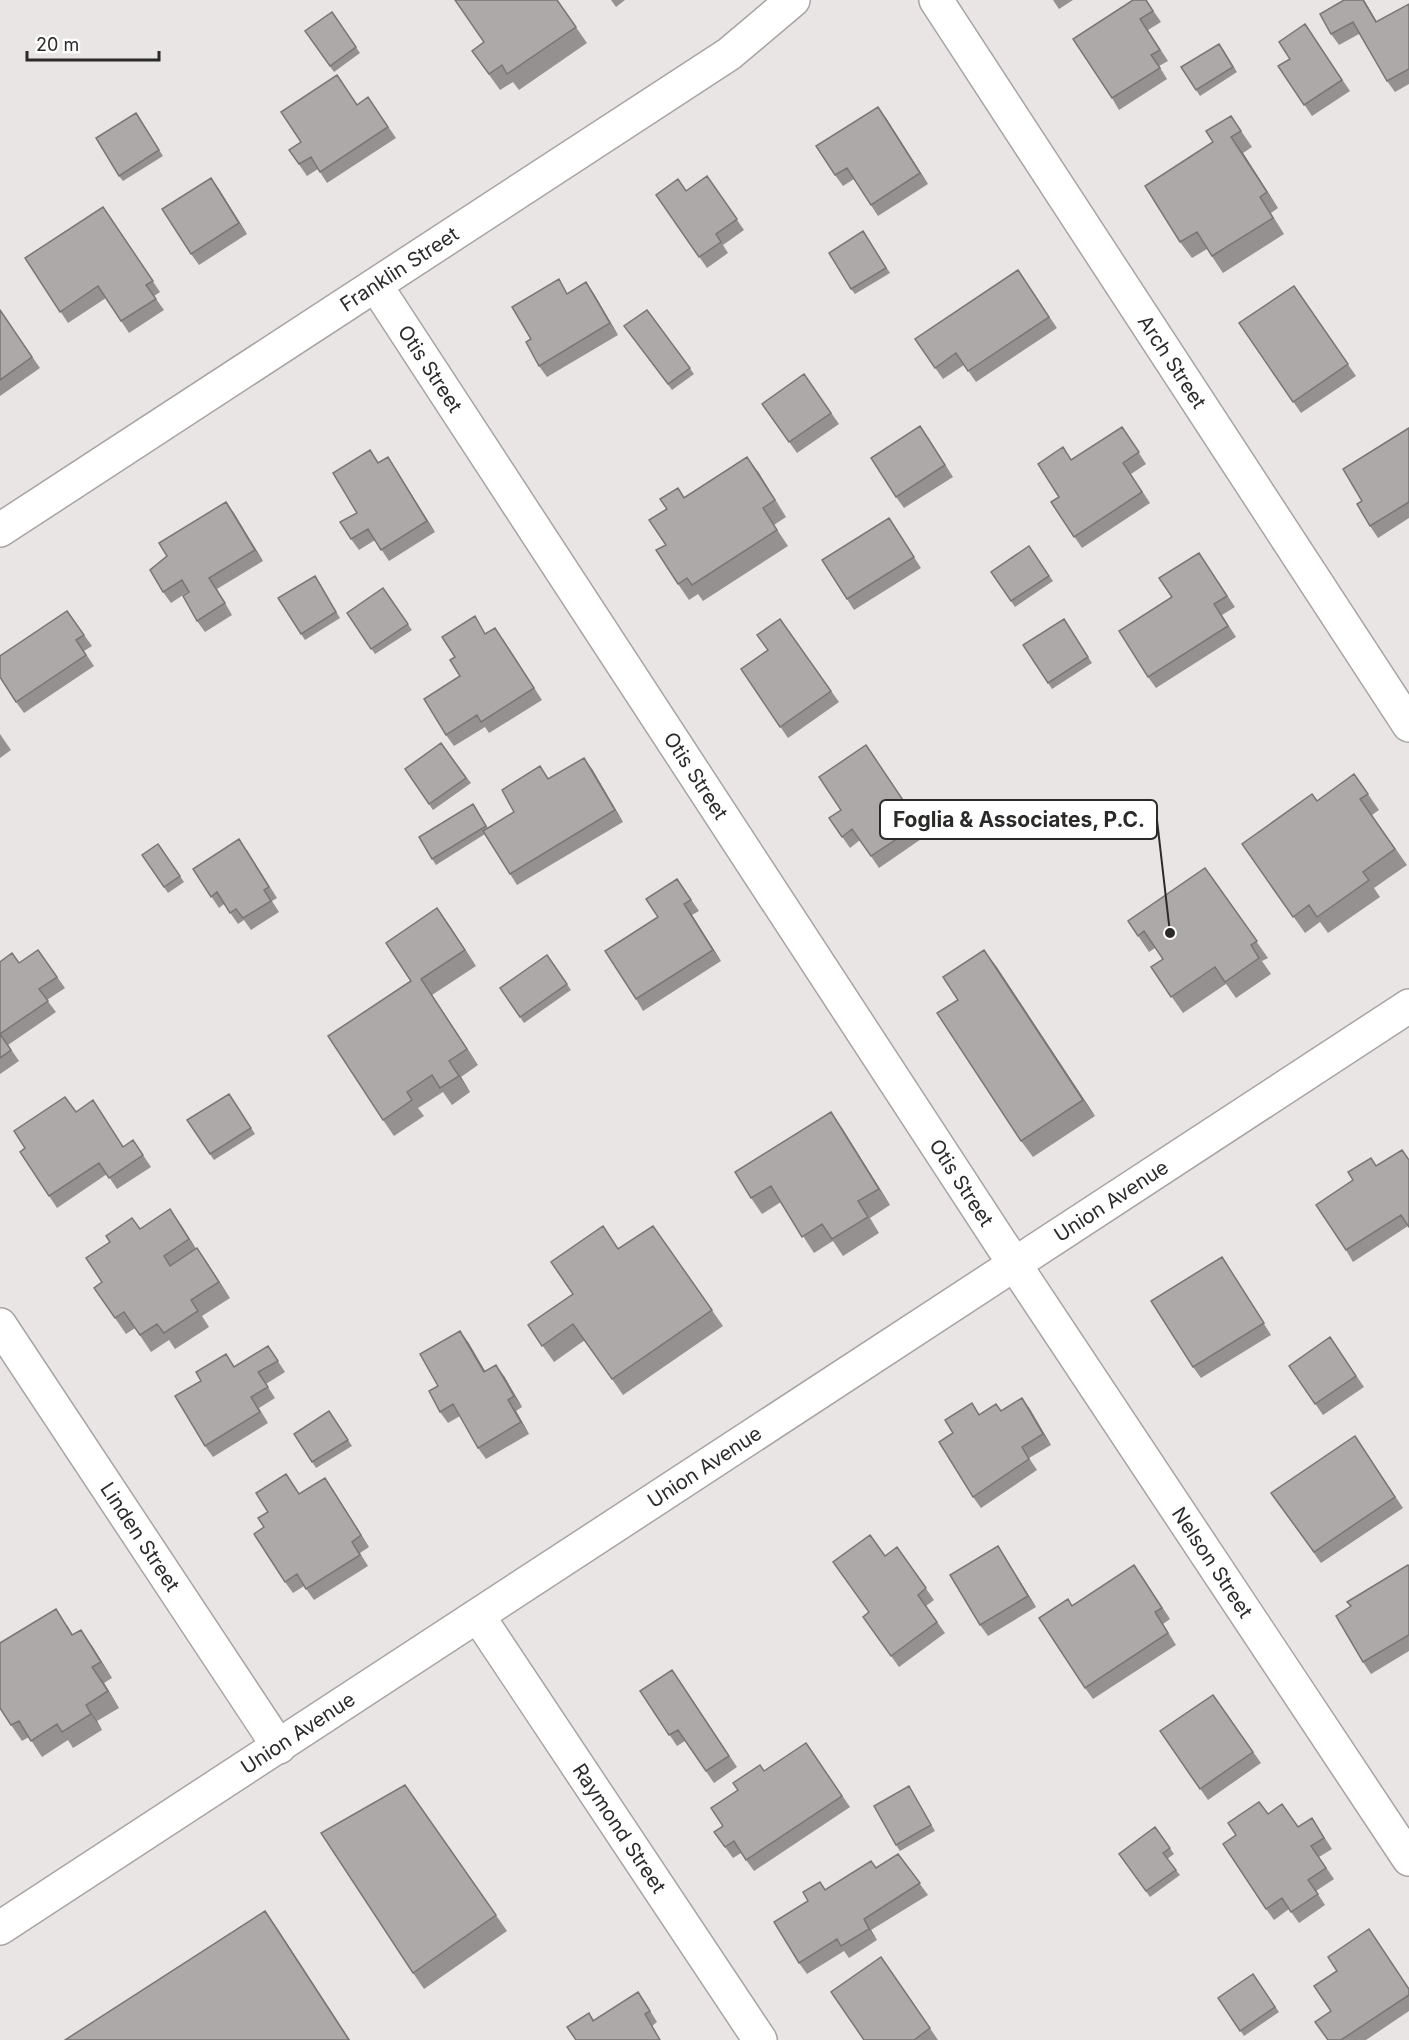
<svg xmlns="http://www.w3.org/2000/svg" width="1409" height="2040" viewBox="0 0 1409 2040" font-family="Inter,sans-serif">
	<rect width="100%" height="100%" fill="#e9e5e4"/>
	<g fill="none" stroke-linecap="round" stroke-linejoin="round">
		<defs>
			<g id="minor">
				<path id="s1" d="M936 0 1409 725"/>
				<path id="s2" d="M376 286 1015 1265 1409 1859"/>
				<path id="s3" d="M0 1325 279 1747"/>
				<path id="s4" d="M478 1616 760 2040"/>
			</g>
			<g id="tertiary">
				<path id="s5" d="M0 530 729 54 793 0"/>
			</g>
			<g id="secondary">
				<path id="s6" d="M0 1928 1409 1006"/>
			</g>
		</defs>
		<use href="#minor" stroke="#a8a4a3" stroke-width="36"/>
		<use href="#tertiary" stroke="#a8a4a3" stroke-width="36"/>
		<use href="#secondary" stroke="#a8a4a3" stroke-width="36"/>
		<use href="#minor" stroke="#fff" stroke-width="33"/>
		<use href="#tertiary" stroke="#fff" stroke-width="33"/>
		<use href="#secondary" stroke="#fff" stroke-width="33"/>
	</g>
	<path fill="#959190" d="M557 0 587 43 519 90 513 82 500 90 472 51 484 42Z
		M611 0H625L616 7Z
		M1053 0H1073L1059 9Z
		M1146 0 1161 22 1148 30 1168 61 1159 66 1167 79 1119 110 1112 98Z
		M1344 0H1364L1377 22 1409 4V84L1395 92 1387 81 1359 34 1339 45 1331 34Z
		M332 12 360 53 334 72 305 31Z
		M1305 24 1350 91 1312 116 1278 66 1290 59Z
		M1223 49 1237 72 1200 96 1181 67Z
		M368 97 396 138 327 183 318 169 307 176 289 150Z
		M136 113 163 156 123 181 119 176Z
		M1231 116 1252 147 1243 153 1278 208 1271 213 1284 234 1223 273 1207 249 1192 258 1180 242Z
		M886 118 928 184 878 216 854 179 843 186 835 175Z
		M707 176 744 230 723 245 728 253 707 268 656 195 686 191Z
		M211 178 247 234 199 265 191 254Z
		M103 207 160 292 154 296 164 310 129 333 106 298 68 323 25 258Z
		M863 231 890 273 855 294 851 289Z
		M1018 270 1057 328 976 382 964 365 943 379 915 339Z
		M586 282 594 294 618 335 547 377 539 366 531 339 568 293Z
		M1294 286 1356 376 1301 413 1239 323Z
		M0 310 40 368 0 396Z
		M647 310 694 374 672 390 624 326Z
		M804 374 839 424 797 453 762 404Z
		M1122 427 1146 464 1131 474 1150 503 1082 548 1051 502 1059 497 1072 460Z
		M1409 428V518L1378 538 1370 526 1362 501Z
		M928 437 953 477 904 508 896 497Z
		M388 457 435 532 389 561 375 540 359 550 351 539 357 513 379 462Z
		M747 457 786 517 774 525 788 546 703 601 698 594 689 600 678 584 666 545 678 488 684 497Z
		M226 502 263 561 217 589 232 615 205 632 197 621 189 591 171 603 163 592 167 556Z
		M889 518 921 568 854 610 847 599Z
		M1029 546 1053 581 1015 607 991 572Z
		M1199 553 1235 607 1222 615 1236 637 1156 688 1148 677 1172 597Z
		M319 582 340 618 305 640 301 634Z
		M383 588 412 630 375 654 347 613Z
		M67 611 92 646 84 651 94 666 24 713 16 702Z
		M780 619 839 702 788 738 741 669 768 650Z
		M1064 619 1092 663 1052 689 1023 645Z
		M486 633 503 639 542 700 489 733 485 727 454 746 446 735 460 676 455 657Z
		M0 734 11 750 0 758Z
		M441 743 471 783 433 810 405 769Z
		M866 745 927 835 879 868 860 840 850 848 829 818 841 810Z
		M592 769 623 822 517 885 485 834 436 865 432 859 473 804 488 828 514 812 549 779Z
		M1354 774 1379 810 1372 815 1407 865 1374 888 1380 897 1328 933 1320 922 1305 933 1242 844 1317 801Z
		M158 844 184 882 168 893 142 855Z
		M247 850 277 898 272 901 279 912 251 930 244 920 238 924 224 904 219 908 193 869Z
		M1205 868 1268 958 1262 961 1271 974 1236 998 1226 984 1183 1013 1151 967 1163 959 1155 948 1149 952 1128 921Z
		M677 879 699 911 692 915 721 961 643 1011 636 999 658 917Z
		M449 925 476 966 432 995 478 1065 461 1077 470 1092 452 1105 443 1092 418 1108 424 1116 394 1136 383 1120 411 981Z
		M38 950 65 988 47 1000 56 1012 8 1045 19 1061 0 1074V962L19 963Z
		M547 955 571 990 524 1023 500 988Z
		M996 966 1095 1116 1033 1157 1021 1141 958 1000Z
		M229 1094 255 1134 214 1160 187 1120Z
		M76 1112 123 1147 133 1140 151 1167 117 1189 107 1174 57 1208 20 1152Z
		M842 1128 890 1205 870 1218 879 1233 843 1256 833 1241 814 1253 781 1202 762 1214 751 1198Z
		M1371 1158 1408 1226 1353 1262 1346 1250 1353 1180Z
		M181 1225 196 1249 197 1248 208 1264 230 1298 202 1316 209 1327 175 1349 169 1340 151 1352 135 1328 126 1334 115 1318 102 1282 140 1229Z
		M653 1226 723 1326 623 1395 585 1340 554 1362 528 1325 573 1294 618 1249Z
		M1222 1257 1271 1335 1201 1378 1193 1367Z
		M1330 1337 1364 1387 1323 1415 1289 1366Z
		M468 1342 485 1371 504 1376 522 1407 516 1411 529 1434 486 1459 478 1448 460 1416 448 1423 440 1412 438 1386Z
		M268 1346 285 1372 266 1384 275 1398 259 1408 268 1423 213 1457 205 1446 235 1366Z
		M1022 1398 1051 1445 1029 1458 1037 1470 981 1508 973 1497 953 1433 980 1414 1001 1411Z
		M329 1411 352 1446 316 1468 294 1434Z
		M1355 1436 1403 1508 1321 1563 1271 1493Z
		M333 1490 369 1547 360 1553 368 1566 314 1600 304 1586 293 1593 285 1582 264 1527 300 1494Z
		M897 1547 934 1600 926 1606 945 1633 899 1667 863 1617 869 1612 885 1556Z
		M1005 1557 1036 1607 988 1636 980 1625Z
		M1409 1566V1651L1371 1674 1363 1662 1351 1606Z
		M1142 1576 1170 1619 1163 1624 1176 1645 1093 1699 1085 1688 1072 1606Z
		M67 1625 73 1635 92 1646 112 1678 104 1683 119 1708 97 1721 102 1730 73 1748 68 1740 42 1757 29 1737 22 1741 11 1725Z
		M680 1681 737 1767 714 1783 685 1741 677 1746 640 1691Z
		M1213 1695 1261 1763 1208 1800 1160 1731Z
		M806 1743 850 1807 754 1871 741 1853 733 1858 714 1832 723 1826 738 1790 764 1771Z
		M405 1785 507 1931 424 1989 413 1973Z
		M909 1786 935 1831 900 1851 896 1845Z
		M1268 1814 1298 1827 1312 1818 1332 1849 1319 1857 1334 1879 1316 1891 1325 1905 1299 1923 1289 1909 1274 1920 1266 1909 1236 1835Z
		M1155 1827 1174 1854 1167 1859 1180 1875 1150 1897 1119 1854Z
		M898 1854 928 1895 871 1930 877 1940 849 1958 844 1951 807 1974 799 1963 808 1901 820 1882 825 1890 876 1868Z
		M881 1957 938 2040H864Z
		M1253 1974 1279 2012 1244 2036 1218 1998Z
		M1409 1989V2011L1366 2040H1328Z
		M646 2004 657 2022 652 2026 576 2040 589 2013 594 2020Z"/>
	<path fill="#797676" d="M1363 0H1364L1384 34 1376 22Z
		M878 107 886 118 928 184 920 173Z
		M1231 137 1243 153 1278 208 1267 192Z
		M211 178 219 189 247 234 239 223Z
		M586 282 594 294 618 335 610 323Z
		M388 457 395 468 435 532 427 521Z
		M747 457 759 473 786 517 775 500Z
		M226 502 234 513 263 561 255 550Z
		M584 758 592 769 623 822 615 810Z
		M684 904 692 915 721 961 713 950Z
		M437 908 449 925 476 966 465 950Z
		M984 950 996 966 1095 1116 1083 1100Z
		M421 979 432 995 478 1065 467 1049Z
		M449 1061 461 1077 470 1092 459 1076Z
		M831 1112 842 1128 890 1205 879 1189Z
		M170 1209 181 1225 200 1255 189 1239Z
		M197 1248 208 1264 230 1298 219 1282Z
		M460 1331 468 1342 492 1383 484 1372Z
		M496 1365 504 1376 522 1407 514 1396Z
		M1022 1398 1030 1409 1051 1445 1043 1434Z
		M508 1400 516 1411 529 1434 521 1422Z
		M325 1478 333 1490 369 1547 361 1535Z
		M998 1546 1005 1557 1036 1607 1028 1596Z
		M81 1630 92 1646 112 1678 101 1662Z
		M92 1667 104 1683 119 1708 108 1691Z
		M86 1705 97 1721 102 1730 91 1714Z
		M265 1911 279 1931 350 2040H349Z
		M864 1919 871 1930 877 1940 869 1929Z"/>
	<path fill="#ada9a8" stroke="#797676" stroke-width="1.5" d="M455 0H557L576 27 507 74 502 65 489 74 472 51 484 42Z
		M1133 0H1146L1153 11 1140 19 1160 50 1151 55 1160 68 1112 98 1073 39Z
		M1344 0H1363L1376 22 1409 4V69L1387 81 1353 22 1331 34 1320 14Z
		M332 12 356 47 330 66 305 31Z
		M1305 24 1342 80 1304 105 1278 66 1290 59 1279 42Z
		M1219 44 1233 67 1196 90 1181 67Z
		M337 75 357 105 368 97 388 127 320 172 311 157 299 164 289 150 301 142 281 112Z
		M878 107 920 173 871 205 847 168 835 175 816 146Z
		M136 113 159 150 119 176 96 138Z
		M1231 116 1241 131 1231 137 1267 192 1260 197 1273 218 1212 256 1197 232 1180 242 1145 186 1213 142 1206 131Z
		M707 176 737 219 716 234 721 242 699 257 656 195 678 179 686 191Z
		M211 178 239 223 191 254 162 209Z
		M103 207 153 281 146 285 156 299 121 321 98 286 60 312 25 258Z
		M863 231 886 268 851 289 829 253Z
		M1018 270 1049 317 968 371 956 353 935 368 915 339Z
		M559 279 567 294 586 282 610 323 539 366 526 342 531 339 512 307Z
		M1294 286 1348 364 1293 402 1239 323Z
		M0 310 32 357 0 380Z
		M647 310 690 368 668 384 624 326Z
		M804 374 831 413 789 442 762 404Z
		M920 426 945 465 896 497 871 458Z
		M1122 427 1139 452 1123 463 1142 492 1074 537 1051 502 1059 497 1038 464 1063 447 1071 460Z
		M1409 428V502L1370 526 1357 504 1362 501 1343 469Z
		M370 450 378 463 388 457 427 521 381 550 368 529 351 539 340 522 357 513 333 473Z
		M747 457 775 500 763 508 777 530 692 585 687 578 678 584 656 550 666 545 649 520 667 509 660 499 678 488 684 498Z
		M226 502 255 550 209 578 225 603 197 621 183 596 189 592 182 580 163 592 150 570 167 556 159 543Z
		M889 518 914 557 847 599 822 560Z
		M1029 546 1049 576 1011 601 991 572Z
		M1199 553 1227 596 1214 604 1228 626 1148 677 1119 631 1172 597 1159 578Z
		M315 576 336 612 301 634 278 598Z
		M383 588 408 624 371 649 347 613Z
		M67 611 84 635 76 640 86 655 16 702 0 677V656Z
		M475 616 485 634 495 628 534 688 481 722 477 715 446 735 424 699 460 676 450 660 455 657 442 637Z
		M780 619 831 691 780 727 741 669 768 650 757 635Z
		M1064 619 1088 657 1048 683 1023 645Z
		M441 743 466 778 429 804 405 769Z
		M866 745 919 824 871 856 852 829 842 837 829 818 841 810 819 777Z
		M584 758 615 810 510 874 483 831 514 812 502 790 540 766 548 779Z
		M1354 774 1368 794 1360 799 1395 849 1363 872 1369 880 1317 917 1309 905 1293 917 1242 844 1312 794 1317 801Z
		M473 804 486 826 432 859 419 837Z
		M239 839 269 887 264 890 271 901 243 918 236 909 230 913 217 892 211 897 193 869Z
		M158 844 180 876 164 887 142 855Z
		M1205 868 1257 941 1251 945 1259 958 1225 982 1215 967 1171 997 1151 967 1163 959 1144 931 1138 936 1128 921Z
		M677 879 691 900 684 904 713 950 636 999 605 951 658 917 646 899Z
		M437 908 465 950 421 979 467 1049 449 1061 459 1076 440 1088 432 1075 407 1092 412 1100 383 1120 328 1036 411 981 386 943Z
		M38 950 57 977 39 989 48 1001 0 1034 11 1050 0 1058V962L12 953 19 963Z
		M984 950 1083 1100 1021 1141 937 1013 958 1000 943 977Z
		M547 955 567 984 520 1017 500 988Z
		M229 1094 251 1128 210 1154 187 1120Z
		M65 1097 76 1112 93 1100 123 1147 133 1140 143 1155 109 1178 99 1163 49 1196 20 1152 25 1148 14 1131Z
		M831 1112 879 1189 858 1201 868 1217 832 1239 822 1224 802 1237 771 1186 751 1198 735 1172Z
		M1402 1150 1409 1160V1227L1401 1215 1346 1250 1316 1205 1353 1180 1348 1172 1371 1158 1376 1166Z
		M170 1209 189 1239 164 1256 170 1266 197 1248 219 1282 191 1300 198 1311 164 1333 157 1324 140 1335 124 1312 115 1318 94 1288 102 1282 86 1258 110 1242 106 1236 132 1218 140 1229Z
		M603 1226 618 1249 653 1226 712 1310 612 1379 573 1324 542 1346 528 1325 573 1294 551 1262Z
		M1222 1257 1264 1323 1193 1367 1151 1301Z
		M460 1331 484 1372 496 1365 514 1396 508 1400 521 1422 478 1448 453 1404 440 1412 429 1391 438 1386 420 1354Z
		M1330 1337 1356 1376 1315 1404 1289 1366Z
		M268 1346 278 1361 258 1372 268 1387 251 1397 260 1412 205 1446 175 1396 201 1381 196 1372 226 1354 234 1367Z
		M1022 1398 1043 1434 1022 1447 1029 1459 973 1497 939 1442 953 1433 945 1420 972 1403 979 1415 996 1404 1001 1411Z
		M329 1411 348 1440 312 1462 294 1434Z
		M1355 1436 1395 1497 1314 1552 1271 1493Z
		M286 1474 299 1494 325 1478 361 1535 352 1542 360 1555 306 1589 297 1574 285 1582 254 1534 264 1527 258 1518 268 1512 256 1493Z
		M870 1535 885 1556 897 1547 926 1588 918 1595 937 1622 891 1656 863 1617 869 1612 833 1562Z
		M998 1546 1028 1596 980 1625 950 1575Z
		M1134 1565 1162 1608 1155 1612 1168 1633 1085 1688 1039 1618 1068 1599 1072 1606Z
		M1408 1565 1409 1566V1635L1363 1662 1336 1616 1351 1606 1347 1602Z
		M56 1609 72 1635 81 1630 101 1662 92 1667 108 1691 86 1705 91 1714 62 1732 57 1724 31 1741 19 1721 11 1725 0 1708V1643Z
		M672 1670 729 1756 706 1771 678 1730 669 1735 640 1691Z
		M1213 1695 1253 1752 1200 1789 1160 1731Z
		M806 1743 842 1796 746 1860 734 1841 725 1847 714 1832 723 1826 711 1808 738 1790 733 1783 760 1765 764 1771Z
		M405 1785 496 1915 413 1973 321 1833Z
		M909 1786 931 1825 896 1845 874 1806Z
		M1259 1802 1268 1814 1282 1804 1298 1827 1312 1818 1324 1838 1311 1846 1326 1868 1308 1880 1318 1894 1291 1912 1282 1898 1266 1909 1223 1844 1236 1835 1228 1823Z
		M1155 1827 1170 1848 1163 1853 1176 1870 1146 1891 1119 1854Z
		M898 1854 920 1883 864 1919 869 1929 841 1946 837 1939 799 1963 774 1922 808 1901 803 1892 820 1882 825 1890 871 1861 876 1868Z
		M265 1911 349 2040H65Z
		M1369 1929 1409 1989V1995L1341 2040H1328L1315 2022 1331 2011 1314 1986 1337 1971 1328 1957Z
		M881 1957 930 2028 914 2040H864L831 1992Z
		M1253 1974 1275 2007 1240 2031 1218 1998Z
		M638 1992 650 2011 645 2014 660 2040H576L567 2027 589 2013 593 2021Z"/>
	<g text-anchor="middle" stroke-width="5" stroke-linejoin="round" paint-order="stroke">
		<g font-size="20" fill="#2b2a29" stroke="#fff">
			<text dy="7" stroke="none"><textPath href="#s5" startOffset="477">Franklin Street</textPath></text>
			<text dy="7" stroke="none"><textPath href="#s1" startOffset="432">Arch Street</textPath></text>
			<text dy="7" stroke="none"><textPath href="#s2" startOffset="99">Otis Street</textPath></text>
			<text dy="7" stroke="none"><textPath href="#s2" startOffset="585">Otis Street</textPath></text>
			<text dy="7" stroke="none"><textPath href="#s2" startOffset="1071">Otis Street</textPath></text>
			<text dy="7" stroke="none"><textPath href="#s6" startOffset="1328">Union Avenue</textPath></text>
			<text dy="7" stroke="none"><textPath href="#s6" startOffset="842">Union Avenue</textPath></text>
			<text dy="7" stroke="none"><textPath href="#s3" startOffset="254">Linden Street</textPath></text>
			<text dy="7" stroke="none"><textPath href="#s2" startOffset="1526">Nelson Street</textPath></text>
			<text dy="7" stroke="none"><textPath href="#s6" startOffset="356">Union Avenue</textPath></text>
			<text dy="7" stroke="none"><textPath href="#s4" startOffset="255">Raymond Street</textPath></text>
		</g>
	</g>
	<path fill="none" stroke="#2b2a29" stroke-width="2" d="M1170 933L1157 820"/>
	<circle fill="#2b2a29" stroke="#fff" stroke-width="2" cx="1170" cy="933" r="6"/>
	<rect fill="#fff" stroke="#2b2a29" stroke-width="2" x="880" y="800" width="277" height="39" rx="6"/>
	<g font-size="21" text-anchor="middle" font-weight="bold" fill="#2b2a29">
		<text x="1019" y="827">Foglia &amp; Associates, P.C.</text>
	</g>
	<path d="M27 51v9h132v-9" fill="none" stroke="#2b2a29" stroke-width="3"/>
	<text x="36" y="51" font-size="18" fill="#2b2a29" stroke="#ffffff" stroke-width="4.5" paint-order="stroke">20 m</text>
</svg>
